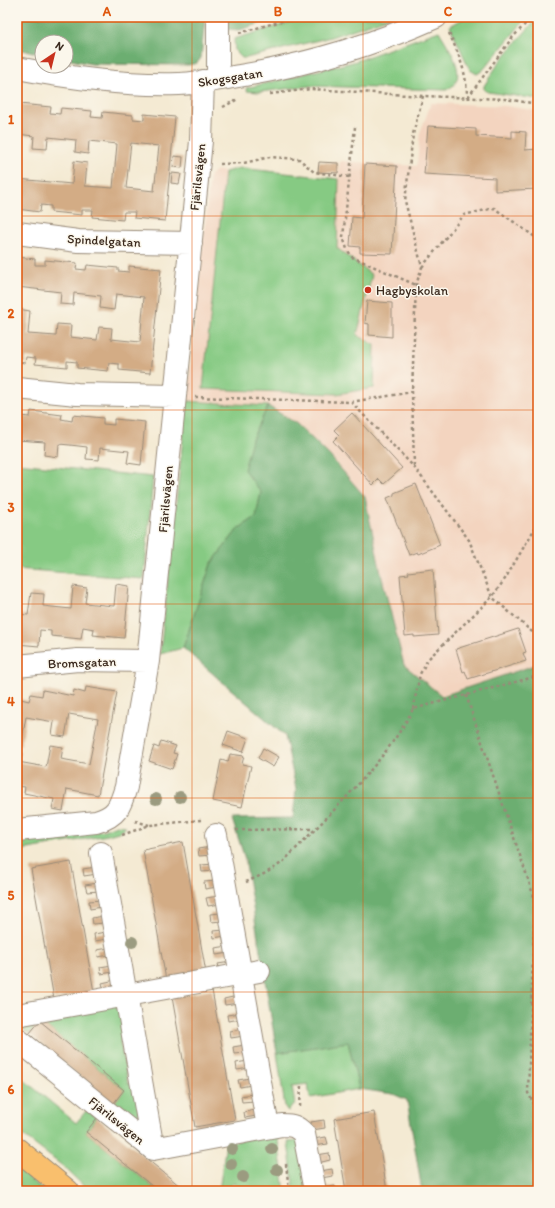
<svg xmlns="http://www.w3.org/2000/svg" width="555" height="1208" viewBox="0 0 555 1208" font-family="Itim,sans-serif">
	<rect width="100%" height="100%" fill="#fbf7ec"/>
	<filter id="ink" filterUnits="userSpaceOnUse"><feTurbulence type="fractalNoise" baseFrequency=".025" numOctaves="2"/><feDisplacementMap in="SourceGraphic" scale="8" xChannelSelector="R" yChannelSelector="G"/><feConvolveMatrix kernelMatrix="1 2 1 2 8 2 1 2 1" color-interpolation-filters="sRGB"/></filter>
	<filter id="wash" filterUnits="userSpaceOnUse"><feTurbulence type="fractalNoise" baseFrequency=".012" numOctaves="4" result="noise"/><feDisplacementMap in="SourceGraphic" scale="16" xChannelSelector="R" yChannelSelector="G"/><feGaussianBlur stdDeviation="0.9" result="paint"/><feColorMatrix in="noise" values="0 0 0 0 0 0 0 0 0 0 0 0 0 0 0 0 0 1.4 0 .05"/><feComposite in="paint" operator="in"/></filter>
	<g filter="url(#wash)">
		<rect width="100%" height="100%" fill="#f4ead3"/>
		<path fill="#f3d4bf" d="M431 103 506 106 538 111V664L442 696 404 665 382 578 365 497 329 455 297 424 268 406 187 401 210 175 216 170 225 172 240 168 338 179 340 161 417 166 420 133Z"/>
		<path fill="#86ca83" stroke="#607a50" d="M308 17H390L331 37 246 58H242L235 51 234 39Z
			M466 17H527L483 70 477 74 470 70 450 26Z
			M538 17V99L488 92 484 90V86L500 61Z
			M439 31C448 47 472 79 446 90L310 86 259 92 247 91 246 88 353 62Z
			M240 168 339 179 337 248 372 275 357 335 375 345 374 388 337 394 203 389 225 172Z
			M187 401 268 406 252 439 261 492 256 517 238 529 211 564 183 648 160 654Z
			M17 463 153 477 144 579 17 569Z
			M116 825 126 826 122 831 108 835 17 851V838L104 830Z
			M115 1002 129 1039 120 1041 128 1084 137 1083 140 1125 113 1104 124 1090 40 1021 29 1034 22 1029V1024Z
			M348 1041 359 1089 310 1098 308 1084 292 1086 295 1104 288 1111 285 1107 277 1053Z
			M17 1074 76 1123 87 1110 97 1118 86 1132 158 1191H89L64 1167 17 1131Z
			M277 1134 285 1191H242L234 1183 223 1191H219L226 1143Z
			M300 1141 309 1191H294L288 1142Z
			M17 1168 45 1191H17Z"/>
		<path fill="#6cae71" stroke="#546c48" d="M17 17H205L201 58 197 63 189 65 92 64 66 59V42H42V54L17 49Z
			M228 17H281L240 30 226 29Z
			M268 406 297 424 329 455 365 497 382 578 404 665 442 696 538 664V1191H422L407 1100 393 1094 359 1089 348 1042 277 1053 245 859 232 819 293 818 296 789 285 736 183 648 211 564 238 529 256 517 261 492 244 470 252 439Z"/>
		<g id="blocks">
			<path fill="#d3ac85" fill-rule="evenodd" d="M19 104 51 107 50 113 60 114 61 108 92 111 91 117 102 118 103 112 133 115V119L144 120V114L175 117 165 221 134 218 135 212H124L123 220 92 217 93 210H82V215L51 212V206L41 205 40 212 17 209V179L72 184 74 161 87 163 85 186 113 188 117 144 89 141 88 154 75 152 76 140 48 137 47 149 33 148 34 136 17 134V109L19 110ZM131 143 159 146 154 191 126 188Z
				M428 126 476 129V136L512 138V131L526 132 525 150 538 149V189L495 191V178L424 174Z
				M174 156 183 157 182 168 173 167Z
				M319 162 338 163V173L318 172Z
				M365 164 397 166 392 254 360 253V247L350 246 352 217 362 218Z
				M172 173 181 174 179 184 171 183Z
				M17 257 35 259V265H45V260L77 263 76 269 86 270 87 265 118 268V271L129 272V266L161 269 150 373 119 370V364L109 363 108 371 77 368V362L67 361V367L35 364 36 358 26 357 25 363 17 362 18 309 30 311 28 334 56 336 57 324 71 325 70 337 97 340 99 327 112 328 111 339 140 342 144 297 116 294 114 310 100 308 101 296 74 293 73 305 60 304 61 292 17 287Z
				M367 301 392 303V337L369 335V324L365 323Z
				M17 409 20 410V416L30 417 31 411 62 415 61 419 72 421 73 415 103 418V424L114 425V419L145 422 141 465 127 463 129 451 100 448 99 460 86 459 87 447 70 445 59 444 58 457 44 455 45 442 17 440Z
				M352 413 402 468 384 484 379 479 373 485 333 441 339 435 334 430Z
				M416 484 440 545 418 554 417 552 409 555 387 498 394 495V493Z
				M433 569 438 635 414 637V635L405 636 400 575 409 574 408 572Z
				M116 584 129 586 124 638 93 635 94 629 83 627 81 639 51 636V631L40 630 39 646 17 644V614L28 615 31 593 44 594 43 606 71 609 73 586 87 588 85 603 114 606Z
				M518 629 526 652 523 653 526 661 468 679 465 671 463 672 456 649Z
				M86 687 117 692 98 795 67 789 63 811 52 809 54 799 24 793 25 787 17 786V752H20L18 762 46 767 50 745 63 747 61 759 89 764 98 719 69 714 65 737 52 735 54 722 26 717 21 745 17 744V698L29 701 31 694 42 696 43 690 73 696 74 690 85 693Z
				M228 731 248 738 243 752 223 745Z
				M161 741 176 746 173 753 177 754 172 769 149 761 154 746 159 748Z
				M263 748 279 757 273 767 258 758Z
				M230 754 244 756 242 764 251 766 242 807 213 801 221 760 228 762Z
				M183 842 206 973 166 980 143 850Z
				M211 847 212 855 199 856 198 849Z
				M71 862 94 992 54 999 31 869Z
				M214 864V871L202 872 201 865Z
				M96 867 97 874 84 876 83 869Z
				M216 881 217 887 205 889 204 882Z
				M98 883 99 891 87 892 85 885Z
				M219 896 220 904 208 906 206 898Z
				M101 900 102 907 90 909 89 901Z
				M221 913 222 921 211 922 210 914Z
				M104 916V923L93 924 92 918Z
				M225 930V936L214 938 213 931Z
				M106 932 107 939 95 941 94 934Z
				M228 946 229 953 216 955 215 948Z
				M109 948 110 955 98 957 97 950Z
				M231 962 232 969 220 971 218 964Z
				M112 965 113 972 101 974 100 967Z
				M115 980 116 988 104 990 102 983Z
				M212 990 235 1120 195 1127 172 997Z
				M237 996 238 1003 225 1005 224 999Z
				M240 1013 241 1019 228 1021 227 1015Z
				M40 1021 124 1090 113 1104 29 1034Z
				M243 1029 244 1036 231 1038 230 1031Z
				M245 1045 246 1053 234 1054 233 1047Z
				M248 1061 249 1068 237 1070 236 1063Z
				M250 1078 252 1085 240 1087 238 1080Z
				M253 1094 254 1101 242 1102 241 1096Z
				M255 1110 256 1116 245 1118 244 1112Z
				M374 1112 387 1191H346L334 1119Z
				M97 1118 186 1191H158L86 1132Z
				M324 1120 325 1128 312 1130 311 1122Z
				M326 1137 328 1144 314 1146 313 1139Z
				M329 1153 330 1160 318 1163 317 1155Z
				M332 1169 333 1176 321 1178 320 1171Z
				M335 1186 336 1191H323L322 1188Z"/>
		</g>
	</g>
	<g filter="url(#ink)">
		<use href="#blocks" fill-opacity="0" stroke="#988a78" stroke-width="1"/>
		<g fill="none" stroke-linecap="round" stroke-linejoin="round">
			<defs>
				<path id="minor" d="M218 17V79
					M17 68C70 78 125 86 179 84 199 83 220 79 239 76 307 65 373 45 436 17
					M17 233 78 241 191 243
					M17 388 77 394 175 396
					M17 666 78 660 148 661
					M17 830 96 822C117 816 120 807 126 787L148 661 201 141 203 81
					M216 835 268 1127
					M101 853 153 1149
					M17 1015 259 971
					M17 1039 153 1149
					M153 1149 282 1125C292 1125 297 1126 304 1134L315 1191"/>
				<path id="major" d="M17 1149 68 1191"/>
			</defs>
			<use href="#minor" stroke="#988a78" stroke-width="24"/>
			<use href="#major" stroke="#988a78" stroke-width="24"/>
			<path stroke="#988a78" stroke-width="2.5" stroke-dasharray="3 3" stroke-linecap="butt" d="M166 17 197 19
				M239 33 296 17
				M449 33C459 55 467 73 467 97
				M270 94 311 89 423 96 505 99 538 104
				M468 97 512 38 532 17
				M223 107 238 99
				M355 127 343 237 347 249 352 257 416 285
				M220 164 244 163 270 157 299 159 314 172 349 177
				M422 267 464 215 494 208 538 239
				M195 397 351 402 414 467 469 540 492 597 538 637
				M351 402 412 392
				M414 466 412 392 416 285 422 267 405 201 413 134 423 96
				M466 695 535 900 528 1093 538 1111
				M413 709 420 674 428 659 492 597 505 579 538 523
				M135 821 149 825
				M236 830 314 829
				M122 835 150 825 201 820
				M246 882 266 873 283 862C327 816 384 765 413 709L538 676
				M300 1107 301 1085
				M286 1164 289 1191"/>
			<use href="#minor" stroke="#fff" stroke-width="22"/>
			<use href="#major" stroke="#f9bf6d" stroke-width="22"/>
		</g>
		<g fill="#9b9b80">
			<circle cx="180" cy="797" r="6"/>
			<circle cx="156" cy="799" r="6"/>
			<circle cx="132" cy="942" r="6"/>
			<circle cx="232" cy="1149" r="6"/>
			<circle cx="272" cy="1149" r="6"/>
			<circle cx="231" cy="1164" r="6"/>
			<circle cx="277" cy="1170" r="6"/>
			<circle cx="243" cy="1177" r="6"/>
		</g>
	</g>
	<path fill="none" stroke="#df570d" stroke-width="1" stroke-opacity="0.55" d="M192 17V1191M363 17V1191M17 216H538M17 410H538M17 604H538M17 798H538M17 992H538"/>
	<circle fill="#c8321e" stroke="#fbf7ec" stroke-width="1.5" cx="368" cy="290" r="4"/>
	<g text-anchor="middle" stroke-width="3" stroke-linejoin="round" paint-order="stroke">
		<g font-size="13" fill="#3b2a1e" stroke="#fbf7ec">
			<text transform="translate(230 77) rotate(-9)" y="5">Skogsgatan</text>
			<text transform="translate(197 177) rotate(-84)" y="5">Fjärilsvägen</text>
			<text transform="translate(104 240) rotate(3)" y="5">Spindelgatan</text>
			<text transform="translate(165 499) rotate(-85)" y="5">Fjärilsvägen</text>
			<text transform="translate(82 662) rotate(-2)" y="5">Bromsgatan</text>
			<text transform="translate(117 1120) rotate(39)" y="5">Fjärilsvägen</text>
		</g>
		<g font-size="13" fill="#3b2a1e" stroke="#fbf7ec" text-anchor="start">
			<text x="376" y="295">Hagbyskolan</text>
		</g>
	</g>
	<rect width="555" height="1208" fill="none" stroke="#fbf7ec" stroke-width="44"/>
	<g transform="translate(54 54) rotate(35)"><circle r="19" fill="#fbf7ec" stroke="#aea59a"/>
	<path d="M0-3L7 15L0 10L-7 15Z" fill="#c8321e"/>
	<text y="-6" font-size="11" font-weight="bold" text-anchor="middle" fill="#3b2a1e">N</text>
	</g>
	<rect x="22" y="22" width="511" height="1164" fill="none" stroke="#df570d" stroke-width="1.5"/>
	<g font-size="13" text-anchor="middle" font-weight="bold" fill="#df570d">
		<text x="107" y="16">A</text>
		<text x="278" y="16">B</text>
		<text x="448" y="16">C</text>
		<text x="11" y="124">1</text>
		<text x="11" y="318">2</text>
		<text x="11" y="512">3</text>
		<text x="11" y="706">4</text>
		<text x="11" y="900">5</text>
		<text x="11" y="1094">6</text>
	</g>
</svg>
